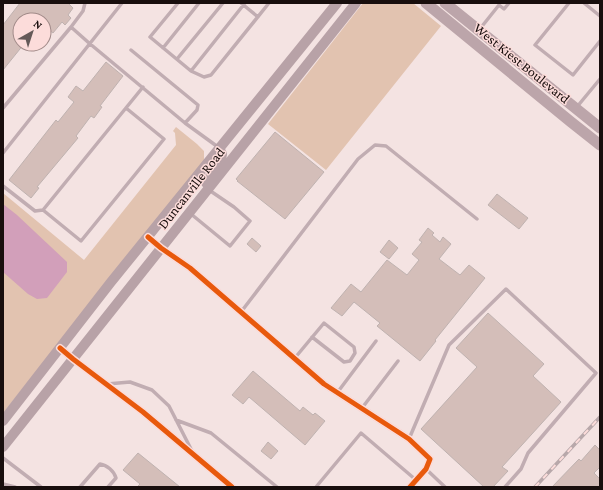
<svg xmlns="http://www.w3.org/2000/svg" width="603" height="490" viewBox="0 0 603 490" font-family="'Crimson Pro',serif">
	<rect width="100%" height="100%" fill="#f4e3e2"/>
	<path fill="#e2c3b0" d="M363 3H413L441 26 326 170 268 124Z
		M176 127 197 144 204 151V162L3 413V193L84 260 176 145 175 133 173 131Z"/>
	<path fill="#d29fba" d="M3 204 17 215 67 262V272L47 298 37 299 28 294 3 272Z"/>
	<path fill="#d4beb9" stroke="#bfb2b0" d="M20 3H68L73 8 68 15 71 18 65 25 62 22 53 33 44 26V20H20V44H24L3 70V25Z
		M106 62 123 76 100 106 102 107 94 118 91 116 76 136 78 138 37 187 39 188 31 198 9 180 56 120 58 122 74 102 68 97 76 86 83 91Z
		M275 132 324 172 285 219 237 181H238L236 179Z
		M497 194 528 218 519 229 488 205Z
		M428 228 434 233 432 235 440 242 443 237 451 244 439 259 460 275 469 265 485 278 435 340 436 341 420 361 377 326 380 323 354 302 342 316 331 308 351 284 361 292 387 260 407 275 419 260 412 254 422 242 419 240Z
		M252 238 261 246 256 252 247 244Z
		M389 240 398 248 389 259 380 252Z
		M488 313 544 364 533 376 561 402 502 467 508 471 493 487H484L421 429 477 367 456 348Z
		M253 371 300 411 303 407 313 415 315 413 325 421 305 445 249 397 243 404 232 395Z
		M268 442 278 451 271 459 261 451Z
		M595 445 600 450V467L594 473 600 479V487H552L579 459 581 461Z
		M138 453 180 487H137L140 484 123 470Z"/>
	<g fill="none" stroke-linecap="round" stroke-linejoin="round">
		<path stroke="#c1adb2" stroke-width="3.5" d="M85 3 83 11 71 27 89 43 185 123
			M178 3 150 37 191 71 204 77 211 75 269 3
			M241 3 258 17
			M569 3 535 45 573 75 600 41
			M584 3 600 16
			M479 30 499 5 504 9 509 3
			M163 48 199 3
			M131 50 198 105 197 110 185 123 218 147
			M177 59 223 3
			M191 71 245 3
			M3 108 71 27
			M576 108 600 79
			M3 153 122 3
			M3 186 35 211 43 210 143 87
			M43 210 81 241 164 139 126 108
			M191 214 230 246 250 221 234 207 209 190
			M241 312 358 159 375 145 386 146 477 219
			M294 359 324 323 354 347 355 353 350 361 344 362 312 337
			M107 384 130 382 152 390 169 406 192 451
			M337 393 376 341
			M362 408 398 361
			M176 420 211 433 277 487
			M409 439 449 345 506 289 596 373 528 453 521 469 505 487
			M3 458 41 487
			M426 469 445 487
			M3 484 15 487
			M80 487 100 464C107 465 114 471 116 478L108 487
			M316 487 361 433 416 480"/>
		<path stroke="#c1adb2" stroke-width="7" d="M148 237 161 248 190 268 324 384 409 439 430 459 426 469 410 487
			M60 348 73 359 143 412 232 487"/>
		<path stroke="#b8a2a7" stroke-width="10" d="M206 183 221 160 222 154 219 148
			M3 421 111 282 337 3
			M3 447 356 3"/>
		<path stroke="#bca5aa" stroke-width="11" d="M426 3 571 122 600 145
			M445 3 600 128"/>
		<defs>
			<path id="rail" d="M535 487 600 417"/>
		</defs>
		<use href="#rail" stroke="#b8a8aa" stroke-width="3.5"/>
		<use href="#rail" stroke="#fcdcda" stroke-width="2" stroke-dasharray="6" stroke-linecap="butt"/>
		<defs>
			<path id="cycleway" d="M148 237 161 248 190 268 324 384 409 439 430 459 426 469 410 487
				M60 348 73 359 143 412 232 487"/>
		</defs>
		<use href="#cycleway" stroke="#fcdcda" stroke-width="8"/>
		<use href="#cycleway" stroke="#e8590c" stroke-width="5"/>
	</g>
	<g text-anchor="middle" stroke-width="3" stroke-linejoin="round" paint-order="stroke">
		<g font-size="14" fill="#180e0d" stroke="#fcdcda">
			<text transform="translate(522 63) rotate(39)" y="5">West Kiest Boulevard</text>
			<text transform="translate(191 188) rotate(-52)" y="5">Duncanville Road</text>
		</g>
	</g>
	<rect width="603" height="490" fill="none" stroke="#180e0d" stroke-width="8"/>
	<g transform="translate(32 32) rotate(39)"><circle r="19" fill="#fcdcda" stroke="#a18a88"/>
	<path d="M0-3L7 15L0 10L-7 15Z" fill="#655958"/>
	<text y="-6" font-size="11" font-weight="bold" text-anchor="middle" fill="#180e0d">N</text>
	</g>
</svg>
